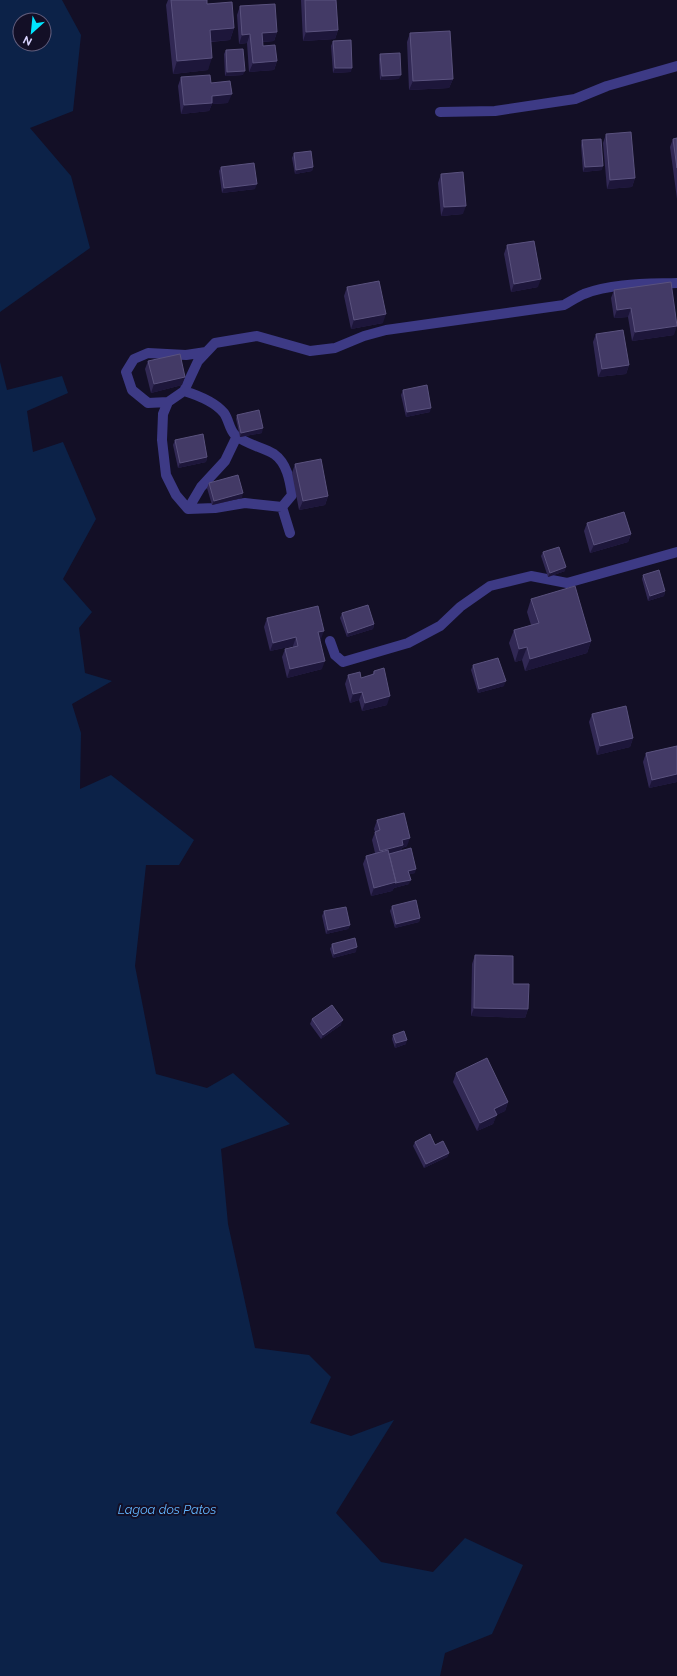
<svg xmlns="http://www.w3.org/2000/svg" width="677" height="1676" viewBox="0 0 677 1676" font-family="Raleway,sans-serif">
	<rect width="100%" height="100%" fill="#130f26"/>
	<path fill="#0c2248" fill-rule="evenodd" d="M0 0H62L81 35 73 111 30 128 71 176 90 248 0 312ZM20 20H44V44H20Z
		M0 362 7 390 62 376 68 393 27 411 33 452 63 442 96 519 63 579 92 612 79 628 85 673 112 681 72 704 81 733 80 789 111 775 194 840 179 865H146L135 966 156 1074 207 1088 233 1073 290 1124 221 1149 228 1224 255 1348 309 1355 331 1377 310 1423 351 1436 394 1420 336 1513 381 1562 433 1572 465 1538 523 1565 492 1634 445 1653 440 1676H0Z"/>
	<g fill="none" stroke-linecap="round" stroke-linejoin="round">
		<path stroke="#3d3a85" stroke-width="10" d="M440 112 495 111 575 99 607 86 677 66
			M184 391C197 395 215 402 224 413 229 420 229 429 235 435 247 445 263 447 274 454 287 463 290 481 292 495L282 507
			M168 402 148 403 132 390 126 372 134 359 148 353 186 355 206 352
			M188 509 201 487 225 461 237 436
			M290 533 282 507 245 503 215 508 188 509 176 495 166 475 162 440 163 414 168 402 184 391 198 361 215 343 257 336 310 351 335 348 364 336 386 330 564 305C571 301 577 297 584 294 612 283 647 284 677 283
			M330 641 335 655 343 662 408 643 440 626 460 607 490 586 531 576 567 583 677 552"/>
	</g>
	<path fill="#312854" d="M168 0H207V4L234 28 230 40 211 42 208 70 173 74 166 5Z
		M301 0H336L338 30 335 39 303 41Z
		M240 6 277 32 274 41 263 42V46L277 61 274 70 249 72 247 43 239 44 237 15Z
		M410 33 453 79 449 88 409 90 407 42Z
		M333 41 351 72 333 73 331 46Z
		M226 50 243 75 225 76 224 54Z
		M380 54 399 79 380 80 379 59Z
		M181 77 211 83 228 103 212 104 209 111 181 114 178 86Z
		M606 134 635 178 632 187 607 189 603 143Z
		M677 138V199L670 147 673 139Z
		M582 140 602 170 583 172 581 145Z
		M294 153 313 167 312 171 295 174 292 158Z
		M221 167 255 189 222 193 219 171Z
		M441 174 463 214 441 216 438 183Z
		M507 245 538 287 511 292 504 254Z
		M347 287 383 323 351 329 344 296Z
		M614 290 674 335 632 341 628 317 614 318 611 298Z
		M596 334 629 365 626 374 598 377 593 342Z
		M148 361 182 385 151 393 145 369Z
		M403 390 430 412 406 417 401 395Z
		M237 415 262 433 240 437 236 419Z
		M175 440 207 457 206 462 178 468 173 445Z
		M295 464 328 496 325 505 299 510 292 473Z
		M209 483 242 498 212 505 207 488Z
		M587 523 631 534 628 542 590 553 584 531Z
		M543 552 565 571 548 577 541 556Z
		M643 575 665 591 664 596 648 601 642 579Z
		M531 599 591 641 587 653 525 671 522 660 515 662 509 643 514 630 531 625 527 612Z
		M342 613 374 624 373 629 347 637 340 618Z
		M267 618 321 639 320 640 322 669 287 678 282 657 285 649 293 647V646L270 651 264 627Z
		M473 665 504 686 478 693 471 670Z
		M374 671 387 705 362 711 359 700 350 703 345 684 348 675 361 678 372 675Z
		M592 714 633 738 630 747 597 755 589 722Z
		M677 746V782L649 788 643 762 646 753Z
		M377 820 407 846 402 848 401 851 415 873 409 874V884L394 888 392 891 371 896 363 864 366 856 375 853 372 840 375 832 374 829Z
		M392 906 420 918 419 922 395 928 390 911Z
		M324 911 350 925 348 929 326 934 322 916Z
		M332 944 356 952 333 958 330 949Z
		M475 955 528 1009 525 1018 471 1016 472 964Z
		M312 1019 341 1025 321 1039 310 1024Z
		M393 1035 406 1044 395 1048 392 1039Z
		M456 1073 508 1102 505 1111 496 1115 493 1124 477 1131 453 1082Z
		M415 1142 435 1145 449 1153 447 1157 424 1168 413 1146Z"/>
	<path fill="#1d163a" d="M234 28 230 40 205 42 210 30Z
		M338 30 335 39 303 41 306 32Z
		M277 32 274 41 259 42 262 33Z
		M250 34 247 43 239 44 242 35Z
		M212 58 208 70 173 74 177 61Z
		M277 61 274 70 249 72 253 63Z
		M335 68H352L351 72 333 73Z
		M245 71 243 75 225 76 227 72Z
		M401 75 399 79 380 80 382 76Z
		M453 79 449 88 409 90 413 81Z
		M232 94 228 103 212 104 209 111 181 114 184 105 212 96Z
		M603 166 602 170 583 172 585 167Z
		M313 167 312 171 295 174 296 170Z
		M635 178 632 187 607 189 610 180Z
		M257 184 255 189 222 193 224 188Z
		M466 206 463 214 441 216 444 207Z
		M541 279 538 287 511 292 514 284Z
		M631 308 628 317 614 318 617 310Z
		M386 314 383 323 351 329 354 320Z
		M677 326 674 335 632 341 635 332Z
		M629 365 626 374 598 377 602 369Z
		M185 377 182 385 151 393 154 384Z
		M431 408 430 412 406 417 407 412Z
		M263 428 262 433 240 437 241 433Z
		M207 457 206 462 178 468 180 463Z
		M243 493 242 498 212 505 214 501Z
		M328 496 325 505 299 510 303 501Z
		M631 534 628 542 590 553 594 545Z
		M566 567 565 571 548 577 550 573Z
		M665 591 664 596 648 601 650 596Z
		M374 624 373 629 347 637 348 633Z
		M324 631 321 639 315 641 318 632Z
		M296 637 293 646 270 651 273 643Z
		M591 641 587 653 525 671 530 659Z
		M527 647 522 660 515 662 519 649Z
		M325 661 322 669 287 678 290 669Z
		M506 681 504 686 478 693 479 689Z
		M362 692 359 700 350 703 353 694Z
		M390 696 387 705 362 711 365 703Z
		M633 738 630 747 597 755 600 746Z
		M677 774V782L649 788 652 780Z
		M410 838 407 846 402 848 400 854 376 859 380 851 402 840Z
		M416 869 415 873 407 875 408 871Z
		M411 880 409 884 394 888 392 891 371 896 374 888 396 882Z
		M420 918 419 922 395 928 396 924Z
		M350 925 348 929 326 934 328 930Z
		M357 947 356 952 333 958 334 954Z
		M474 1008 528 1009 525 1018 471 1016Z
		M343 1020 341 1025 321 1039 323 1035Z
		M407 1040 406 1044 395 1048 396 1043Z
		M508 1102 505 1111 491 1118 494 1109Z
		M497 1115 493 1124 477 1131 480 1123Z
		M449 1153 447 1157 424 1168 426 1164Z"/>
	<path fill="#433a66" stroke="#5a527e" d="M171 0H207V4L232 2 234 28 210 30 212 58 177 61Z
		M305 0H336L338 30 306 32Z
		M275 4 277 32 262 33 263 46 275 45 277 61 253 63 250 34 242 35 240 6Z
		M450 31 453 79 413 81 410 33Z
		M351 40 352 68H335L333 41Z
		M243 49 245 71 227 72 226 50Z
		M400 53 401 75 382 76 380 54Z
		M210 75 211 83 230 81 232 94 212 96V103L184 105 181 77Z
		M631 132 635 178 610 180 606 134Z
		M677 138V168L673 139Z
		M601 139 603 166 585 167 582 140Z
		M311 151 313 167 296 170 294 153Z
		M254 163 257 184 224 188 221 167Z
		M463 172 466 206 444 207 441 174Z
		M534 241 541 279 514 284 507 245Z
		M379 281 386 314 354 320 347 287Z
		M671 282 677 326 635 332 631 308 617 310 614 290Z
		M623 330 629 365 602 369 596 334Z
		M180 354 185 377 154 384 148 361Z
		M427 385 431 408 407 412 403 390Z
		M259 410 263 428 241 433 237 415Z
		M203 434 207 457 180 463 175 440Z
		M321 459 328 496 303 501 295 464Z
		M238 475 243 493 214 501 209 483Z
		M624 512 631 534 594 545 587 523Z
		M559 547 566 567 550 573 543 552Z
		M659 570 665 591 650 596 643 575Z
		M575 586 591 641 530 659 527 647 519 649 514 630 539 623 531 599Z
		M368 605 374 624 348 633 342 613Z
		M318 606 324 631 318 632 325 661 290 669 285 649 298 646 296 637 273 643 267 618Z
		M498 658 506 681 479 689 473 665Z
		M384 668 390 696 365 703 362 692 353 694 348 675 360 672 361 678 374 674V671Z
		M626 706 633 738 600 746 592 714Z
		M677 746V774L652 780 646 753Z
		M404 813 410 838 402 840 403 845 380 851 375 832 380 830 377 820Z
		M411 848 416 869 408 871 411 880 395 883 396 882 389 854Z
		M388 850 396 882 374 888 366 856Z
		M416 900 420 918 396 924 392 906Z
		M346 907 350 925 328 930 324 911Z
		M355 938 357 947 334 954 332 944Z
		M475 955 513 956V984H529L528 1009 474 1008Z
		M332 1005 343 1020 323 1035 312 1019Z
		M404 1031 407 1040 396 1043 393 1035Z
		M487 1058 508 1102 494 1109 497 1115 480 1123 456 1073Z
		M430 1134 435 1145 443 1141 449 1153 426 1164 415 1142Z"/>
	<g text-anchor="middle" stroke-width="4" stroke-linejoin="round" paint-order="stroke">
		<g font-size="13" font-style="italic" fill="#62b6ff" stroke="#130f26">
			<text x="167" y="1514">Lagoa dos Patos</text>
		</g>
	</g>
	<g transform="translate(32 32) rotate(207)"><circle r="19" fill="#130f26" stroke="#625e7d"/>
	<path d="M0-3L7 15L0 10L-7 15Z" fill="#00e5ff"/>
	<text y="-6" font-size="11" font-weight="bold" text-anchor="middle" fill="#d9d4ff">N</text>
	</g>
</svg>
